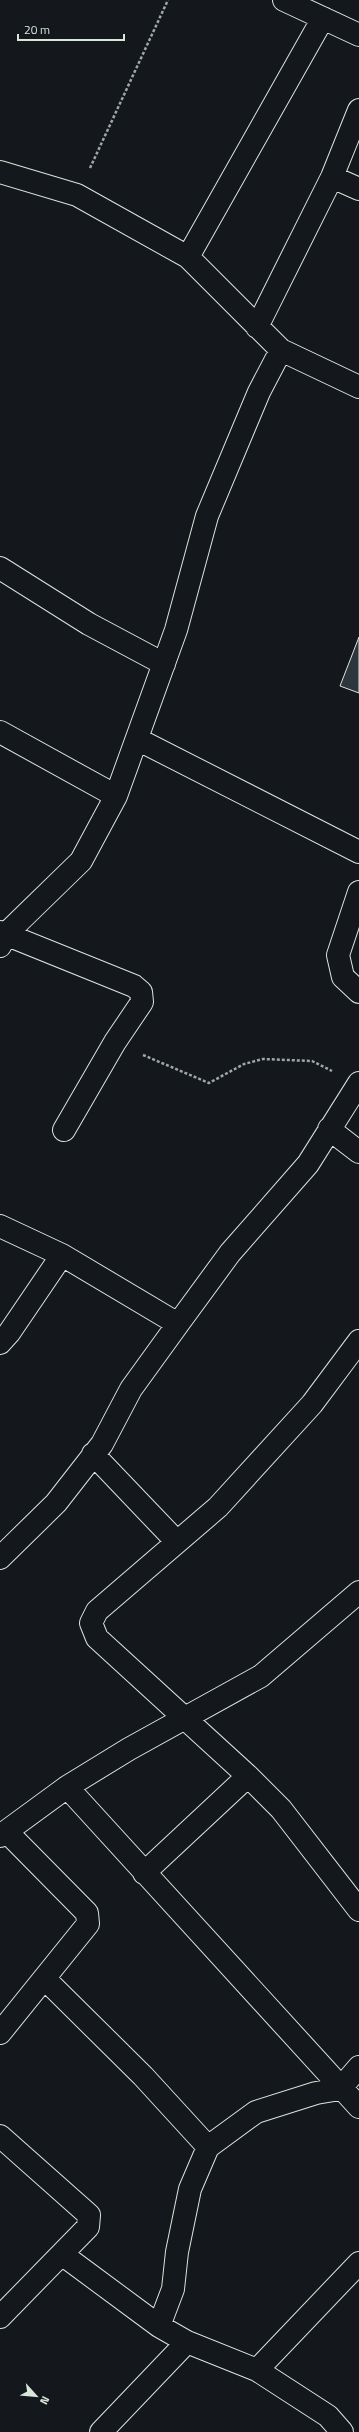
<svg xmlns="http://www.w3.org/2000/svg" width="359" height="2432" viewBox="0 0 359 2432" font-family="'Titillium Web',sans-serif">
	<rect width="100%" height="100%" fill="#14181c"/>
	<path fill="#2c363c" stroke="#d8e6dc" d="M359 637V693L340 686Z"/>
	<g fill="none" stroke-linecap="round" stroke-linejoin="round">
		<defs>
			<path id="street" d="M284 0 359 35
				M0 172 77 195 188 257 281 350 359 387
				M332 177 359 189
				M188 257 323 18
				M257 327 332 177 359 110
				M0 568 89 624 164 664
				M0 732 116 796
				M137 739 359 852
				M359 892 338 955 343 977 359 992
				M0 932 134 986 141 992 142 1002 115 1042 64 1130
				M0 946 6 934 81 861 116 796 176 630 207 516 259 392 281 350
				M329 1129 359 1152
				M0 1226 62 1255 178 1324
				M359 1341 312 1404 218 1507 97 1611 91 1623 97 1638 248 1776 281 1809 359 1910
				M0 1343 9 1333 62 1255
				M93 1454 177 1542
				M0 1558 56 1503 102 1444 131 1389 178 1324 230 1253 308 1164 359 1083
				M67 1787 359 2107
				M0 1836 67 1787 129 1749 261 1676 359 1592
				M144 1873 248 1776
				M45 1979 143 2076 208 2147 190 2189 177 2252 173 2289 159 2326
				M0 2033 88 1924 87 1913 7 1832
				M0 2136 89 2215 88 2227 0 2317
				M208 2147 256 2112 316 2093 340 2089 359 2067
				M63 2255 159 2326 187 2342 257 2370 328 2416 342 2432
				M257 2370 359 2263
				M101 2432 187 2342"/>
		</defs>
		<use href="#street" stroke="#d8e6dc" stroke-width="24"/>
		<path stroke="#9da8a2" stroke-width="2.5" stroke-dasharray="3 2" stroke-linecap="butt" d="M90 168 168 0
			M143 1055 209 1083 244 1064 263 1059 312 1061 332 1071"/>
		<use href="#street" stroke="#14181c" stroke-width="22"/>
	</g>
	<g transform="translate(36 2396) rotate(117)" stroke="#14181c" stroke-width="3" paint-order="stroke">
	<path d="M0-3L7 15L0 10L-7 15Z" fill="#d8e6dc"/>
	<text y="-6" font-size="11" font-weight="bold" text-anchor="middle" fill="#d8e6dc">N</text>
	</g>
	<path d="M18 34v6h106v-6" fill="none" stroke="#d8e6dc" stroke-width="2"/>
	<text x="24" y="34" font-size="12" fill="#d8e6dc" stroke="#14181c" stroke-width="3" paint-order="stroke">20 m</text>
</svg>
